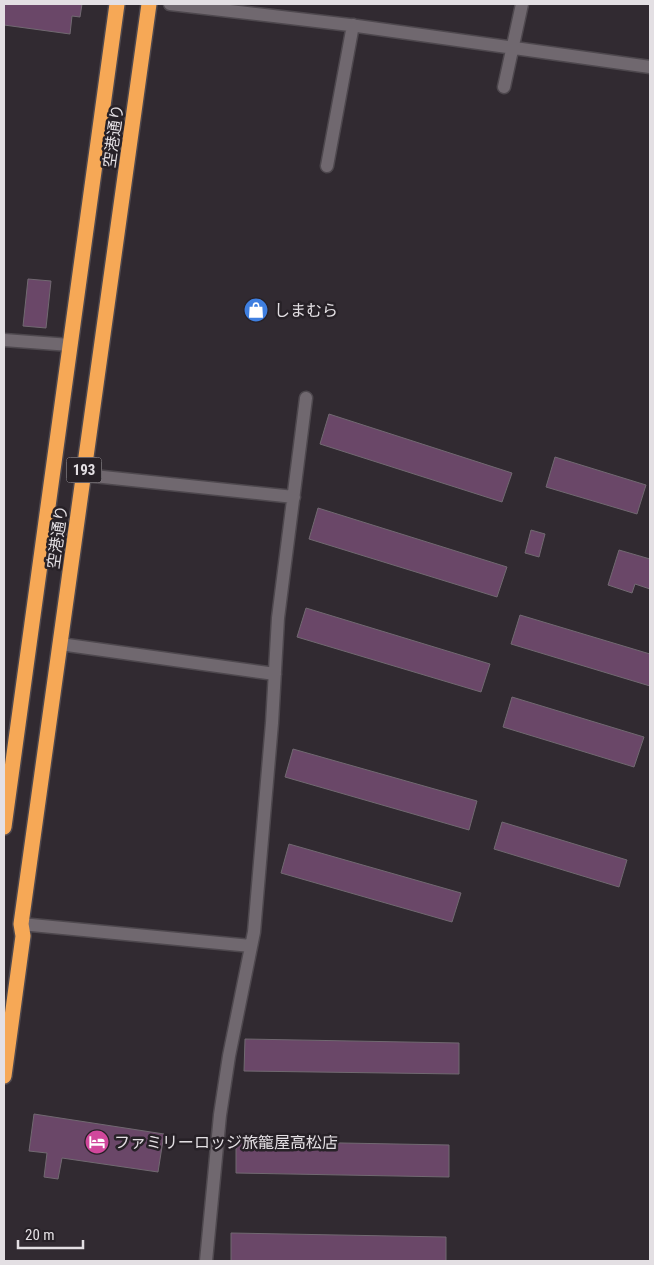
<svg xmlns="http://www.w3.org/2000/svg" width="654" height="1265" viewBox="0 0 654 1265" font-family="'Roboto Condensed','Noto Sans JP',sans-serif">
	<rect width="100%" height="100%" fill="#312a31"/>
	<path fill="#6a4768" stroke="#716971" d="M4 4H82L80 17 72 16 70 34 4 25Z
		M28 279 51 281 46 328 23 326Z
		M329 414 512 473 502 502 320 444Z
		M555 457 646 485 637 514 546 487Z
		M318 508 507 567 497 597 309 539Z
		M531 530 545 534 539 557 525 553Z
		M619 550 650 559V589L635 584 632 593 608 585Z
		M306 608 490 664 481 692 297 637Z
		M520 615 650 654V686L511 644Z
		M512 697 644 737 634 767 503 727Z
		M293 749 477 801 469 830 285 777Z
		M502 822 627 860 619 887 494 849Z
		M289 844 461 893 452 922 281 873Z
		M245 1039 459 1043V1074L244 1071Z
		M34 1114 164 1134 158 1172 62 1158 58 1179 44 1177 47 1153 29 1151Z
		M236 1141 449 1145V1177L236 1173Z
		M231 1233 446 1237V1261H231Z"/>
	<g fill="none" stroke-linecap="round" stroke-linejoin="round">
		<defs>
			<path id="street" d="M170 4 350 25 650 67
				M504 87 522 4
				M327 166 353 25
				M4 340 70 345
				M84 475 294 497
				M60 644 275 674
				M21 924 251 946
				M206 1261 220 1115 229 1056 254 932 272 723 278 618 306 398"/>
			<path id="highway" d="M4 827 117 4
				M4 1076 23 936 21 924 149 4"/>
		</defs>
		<use href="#street" stroke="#4e484e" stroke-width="15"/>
		<use href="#highway" stroke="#4e484e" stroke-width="18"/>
		<use href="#street" stroke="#70686f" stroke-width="12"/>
		<use href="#highway" stroke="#f6a856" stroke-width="15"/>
	</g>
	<defs>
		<symbol id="shop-disc" viewBox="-11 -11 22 22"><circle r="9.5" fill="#3f7fe0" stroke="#272127"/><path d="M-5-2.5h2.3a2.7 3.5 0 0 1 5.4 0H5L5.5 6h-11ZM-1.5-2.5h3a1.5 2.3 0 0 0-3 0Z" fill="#fff"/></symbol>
		<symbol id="hotel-disc" viewBox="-11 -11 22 22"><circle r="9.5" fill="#d1479c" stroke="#272127"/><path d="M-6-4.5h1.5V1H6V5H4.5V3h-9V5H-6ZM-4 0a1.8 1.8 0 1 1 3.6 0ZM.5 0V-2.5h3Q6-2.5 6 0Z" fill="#fff"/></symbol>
	</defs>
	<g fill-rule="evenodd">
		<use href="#shop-disc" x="242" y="296" width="28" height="28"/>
		<use href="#hotel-disc" x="83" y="1128" width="28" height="28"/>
	</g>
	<g text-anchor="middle" stroke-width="5" stroke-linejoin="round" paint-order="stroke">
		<rect fill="#272127" stroke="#aba6ab" stroke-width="1" x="66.5" y="457.5" width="35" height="25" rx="4"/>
		<g font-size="15" font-weight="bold" fill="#e3dfe3">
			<text x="84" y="475">193</text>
		</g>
		<g font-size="16" fill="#e3dfe3" stroke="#272127">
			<text transform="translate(113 136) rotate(-82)" y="6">空港通り</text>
			<text transform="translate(57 537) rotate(-82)" y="6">空港通り</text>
		</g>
		<g font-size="16" fill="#e3dfe3" stroke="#272127" text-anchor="start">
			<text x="274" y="316">しまむら</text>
			<text x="114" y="1148">ファミリーロッジ旅籠屋高松店</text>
		</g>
	</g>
	<rect width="654" height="1265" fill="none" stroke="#e3dfe3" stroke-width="10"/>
	<path d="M18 1240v8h65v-8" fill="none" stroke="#e3dfe3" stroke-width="2.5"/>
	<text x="25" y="1240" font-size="15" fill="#e3dfe3" stroke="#272127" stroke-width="4" paint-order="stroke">20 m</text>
</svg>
